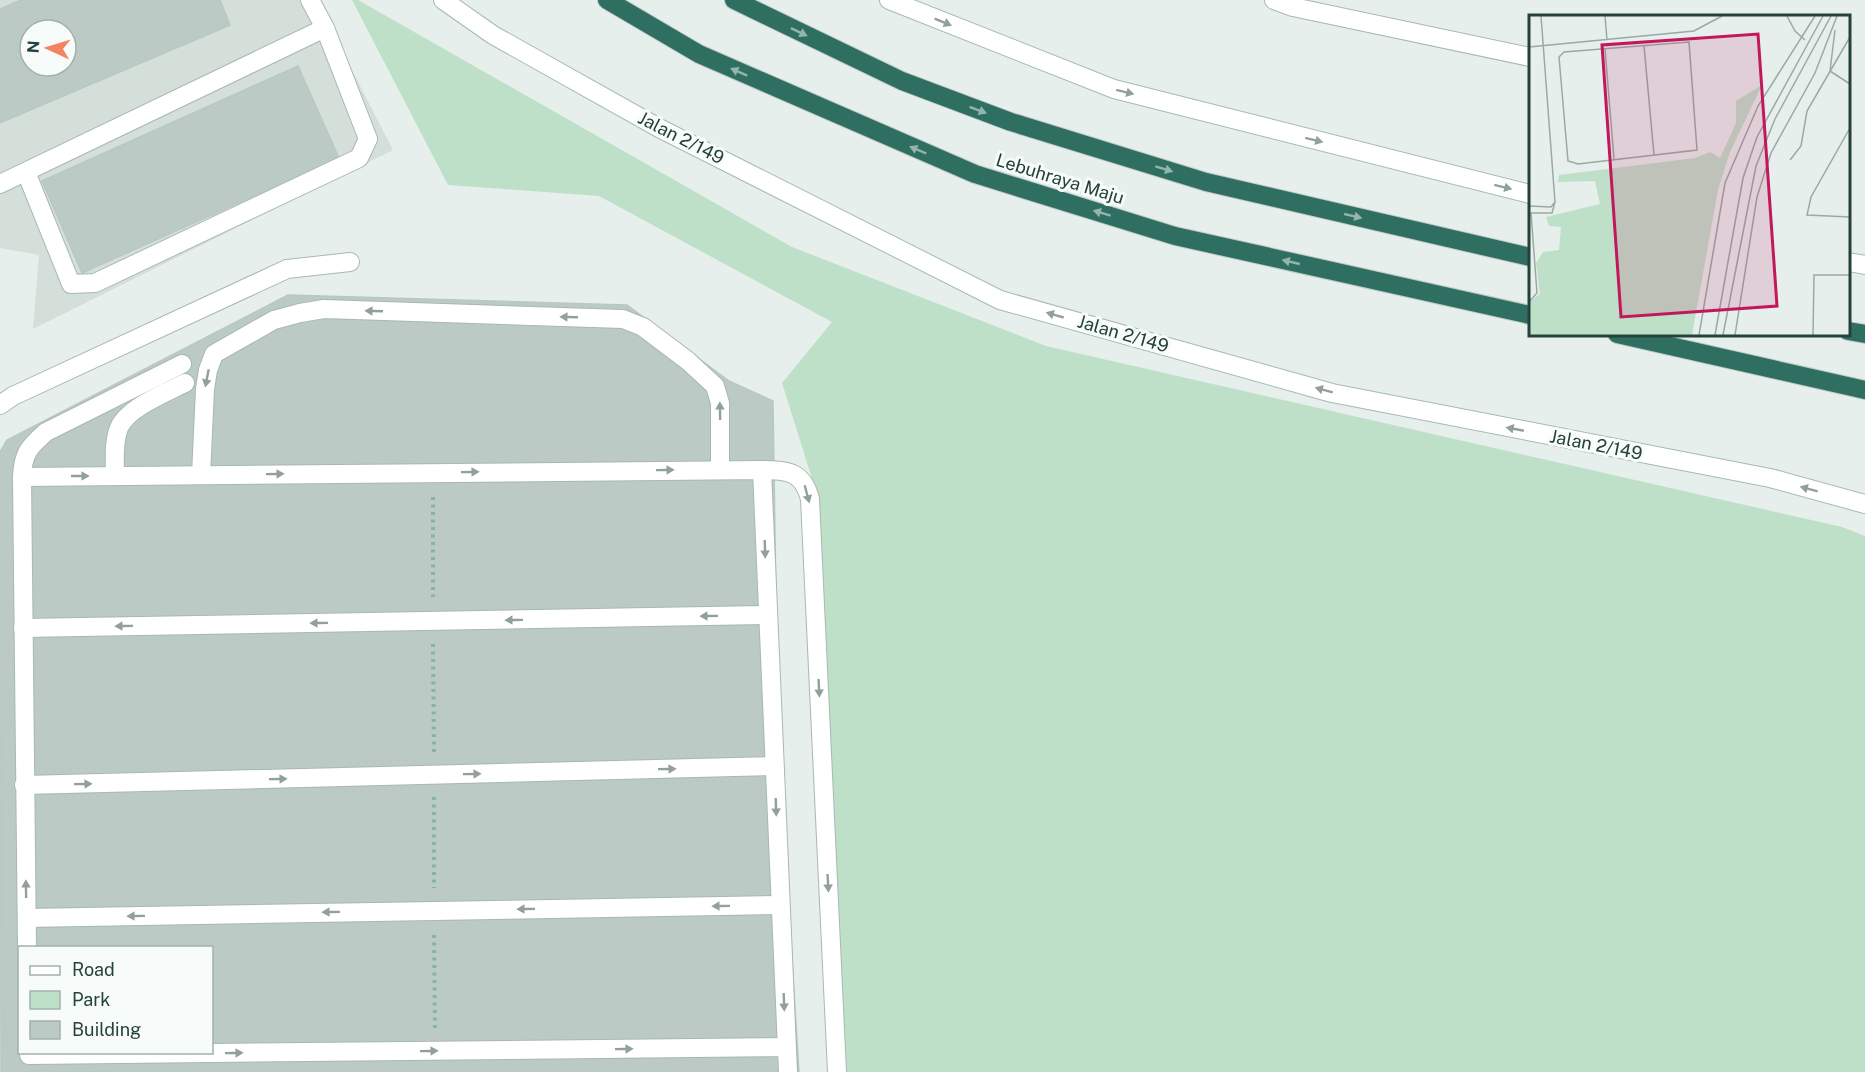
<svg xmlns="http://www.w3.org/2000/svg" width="1865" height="1072" viewBox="0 0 1865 1072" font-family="'Public Sans',sans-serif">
	<rect width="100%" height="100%" fill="#e6efeb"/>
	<path fill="#d4dfda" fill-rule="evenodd" d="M0 0H316L393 150 33 329 39 255 0 248ZM30 30H66V66H30Z"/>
	<path fill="#bfe0c8" d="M352 0H358L792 247 1046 346 1842 527 1865 536V1072H846L815 488 782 383 832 322 599 196 448 185Z"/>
	<path fill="#bbcac4" stroke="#b8c9c2" stroke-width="1.5" fill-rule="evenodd" d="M21 0H220L230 25 0 123V9ZM30 30H66V66H30Z
		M298 66 339 158 82 273 42 181Z
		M288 295 627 305 729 381 773 401 778 734 799 1072H1L0 452 7 440ZM20 948H212V1052H20Z"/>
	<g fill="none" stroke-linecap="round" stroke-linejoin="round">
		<defs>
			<path id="lane" d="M1274 0 1293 7 1530 57
				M26 172 71 284 95 283 359 158 368 139 325 28
				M0 184 325 28 310 0
				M0 405 13 396 287 269 350 262
				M762 470C787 470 803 471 810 499L837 1072
				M201 475 205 389 208 370 214 354 274 320 300 313 324 309 623 319 643 327 688 361 715 386 720 403V470
				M115 476C115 461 113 442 119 428 127 408 167 392 185 383
				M22 477C23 453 29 447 46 432L182 364
				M23 628 767 615
				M27 918 780 905"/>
			<path id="street" d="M24 785 774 766
				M27 948 22 477 762 470 788 1072
				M29 1055 786 1047"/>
			<path id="secondary" d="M443 0 493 35 659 128 1000 300 1332 393 1770 478 1865 504
				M889 0 1114 89 1530 194
				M1848 262 1865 265"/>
			<path id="highway" d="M607 0 699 54 975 174 1175 236 1530 315
				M734 0 902 81 1011 122 1206 182 1530 257
				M1848 331 1865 334
				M1617 334 1865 390"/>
		</defs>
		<use href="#lane" stroke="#a8b8b2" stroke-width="20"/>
		<use href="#street" stroke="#a8b8b2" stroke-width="20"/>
		<use href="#secondary" stroke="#a4bbb3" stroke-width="20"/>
		<use href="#highway" stroke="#c2cac8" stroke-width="20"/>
		<path stroke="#86b3a5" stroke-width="4" stroke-dasharray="3 4.5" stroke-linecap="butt" d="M433 497V597
			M433 644 434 753
			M434 797V888
			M434 935 435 1029"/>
		<use href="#lane" stroke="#fff" stroke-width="18"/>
		<use href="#street" stroke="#fff" stroke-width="18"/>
		<use href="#secondary" stroke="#fff" stroke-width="18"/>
		<use href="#highway" stroke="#2f6f62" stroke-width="18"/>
	</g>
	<defs><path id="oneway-solid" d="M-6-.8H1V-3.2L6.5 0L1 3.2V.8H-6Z" transform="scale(1.5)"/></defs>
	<g fill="#92a09c">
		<use href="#oneway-solid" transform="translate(943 22) rotate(22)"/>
		<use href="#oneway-solid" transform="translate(1125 92) rotate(14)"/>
		<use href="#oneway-solid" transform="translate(1314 140) rotate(14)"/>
		<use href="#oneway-solid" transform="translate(1503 187) rotate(14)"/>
		<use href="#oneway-solid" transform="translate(374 311) rotate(-178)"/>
		<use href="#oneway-solid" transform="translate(1055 315) rotate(-164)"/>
		<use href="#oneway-solid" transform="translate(569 317) rotate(-178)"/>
		<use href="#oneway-solid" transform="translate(207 378) rotate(101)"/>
		<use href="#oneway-solid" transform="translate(1324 390) rotate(-165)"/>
		<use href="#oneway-solid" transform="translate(720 411) rotate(-91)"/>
		<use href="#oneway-solid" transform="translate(1515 429) rotate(-169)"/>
		<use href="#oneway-solid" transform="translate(665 470) rotate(-1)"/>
		<use href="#oneway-solid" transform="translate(470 472) rotate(-1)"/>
		<use href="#oneway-solid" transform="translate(275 474) rotate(-1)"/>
		<use href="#oneway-solid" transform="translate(80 476)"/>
		<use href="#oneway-solid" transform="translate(1809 489) rotate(-165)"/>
		<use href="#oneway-solid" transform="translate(807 494) rotate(75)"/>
		<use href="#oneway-solid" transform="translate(765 549) rotate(88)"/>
		<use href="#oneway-solid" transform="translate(709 616) rotate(179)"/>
		<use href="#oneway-solid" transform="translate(514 620) rotate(179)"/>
		<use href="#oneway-solid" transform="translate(319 623) rotate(179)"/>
		<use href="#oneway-solid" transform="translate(124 626) rotate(179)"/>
		<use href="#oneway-solid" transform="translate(819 688) rotate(87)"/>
		<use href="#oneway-solid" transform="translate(667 769) rotate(-1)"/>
		<use href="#oneway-solid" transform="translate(472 774) rotate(-1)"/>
		<use href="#oneway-solid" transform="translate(278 779) rotate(-1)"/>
		<use href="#oneway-solid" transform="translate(83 784) rotate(-1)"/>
		<use href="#oneway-solid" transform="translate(776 807) rotate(88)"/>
		<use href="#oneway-solid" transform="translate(828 883) rotate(87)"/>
		<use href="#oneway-solid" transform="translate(26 889) rotate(-91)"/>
		<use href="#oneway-solid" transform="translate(721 906) rotate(179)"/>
		<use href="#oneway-solid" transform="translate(526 909) rotate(179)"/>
		<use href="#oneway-solid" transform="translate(331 912) rotate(179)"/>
		<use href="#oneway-solid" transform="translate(136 916) rotate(179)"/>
		<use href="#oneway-solid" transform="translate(784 1002) rotate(88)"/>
		<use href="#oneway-solid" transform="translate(624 1049) rotate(-1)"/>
		<use href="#oneway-solid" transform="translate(429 1051) rotate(-1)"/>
		<use href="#oneway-solid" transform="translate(234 1053) rotate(-1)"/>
	</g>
	<g fill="#93b5ae">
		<use href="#oneway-solid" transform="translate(799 32) rotate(26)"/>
		<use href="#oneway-solid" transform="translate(739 72) rotate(-156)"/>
		<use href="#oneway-solid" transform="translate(978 110) rotate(21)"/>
		<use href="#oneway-solid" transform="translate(918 150) rotate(-157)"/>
		<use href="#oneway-solid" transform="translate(1164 169) rotate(17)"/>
		<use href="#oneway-solid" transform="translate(1102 213) rotate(-163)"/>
		<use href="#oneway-solid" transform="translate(1353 216) rotate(13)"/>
		<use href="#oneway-solid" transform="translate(1291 262) rotate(-167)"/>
	</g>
	<g text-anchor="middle" stroke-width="6" stroke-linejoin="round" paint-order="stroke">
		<g font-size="18" fill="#24423a" stroke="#f7fbf9">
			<text transform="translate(681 138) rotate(27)" y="6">Jalan 2/149</text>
			<text transform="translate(1060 179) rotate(17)" y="6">Lebuhraya Maju</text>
			<text transform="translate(1123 334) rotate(16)" y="6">Jalan 2/149</text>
			<text transform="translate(1596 445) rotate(11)" y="6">Jalan 2/149</text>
		</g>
	</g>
	<g transform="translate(1529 15)">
		<rect width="321" height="321" fill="#e6efeb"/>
		<path d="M233 70 201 137 189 175 163 320H0V287L11 279 7 248 14 237 30 235 32 212 20 211 17 202 71 189 66 166 29 167 30 160 166 143 181 137 191 143 207 108V86Z" fill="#bfe0c8"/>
		<path fill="none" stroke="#98aaa4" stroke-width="1.5" d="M76 1 78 25M258 1 266 16 276 25M160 27 168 135 49 149 39 146 30 42 35 37ZM115 31 125 140M0 32 165 16 193 1M76 34 85 144M301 56 306 15M301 56 321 69M321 113 282 182 278 200 321 202M261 145 272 131 278 96 321 22M0 191 22 192 26 187M0 198H23L26 187 12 1M0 287 8 278 2 198M170 320 196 168 229 91 286 1M186 320 214 163 228 122 294 1M194 320 227 151 246 104 302 1M206 320 228 182 242 138 286 58 308 1M284 320 285 260H321"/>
		<path fill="#c2185b" fill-opacity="0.15" stroke="#c2185b" stroke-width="3" d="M229 19 248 291 92 302 73 30Z"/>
		<rect width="321" height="321" fill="none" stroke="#24423a" stroke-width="3"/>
	</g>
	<rect x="18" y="946" width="195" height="108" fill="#f7fbf9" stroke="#a3b1ad" stroke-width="1.5"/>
	<rect x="30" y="966" width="30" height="9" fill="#ffffff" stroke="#a3b1ad" stroke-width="1.5"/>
	<text x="72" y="976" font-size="18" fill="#24423a">Road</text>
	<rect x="30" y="991" width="30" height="18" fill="#bfe0c8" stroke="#a3b1ad" stroke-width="1.5"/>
	<text x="72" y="1006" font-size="18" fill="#24423a">Park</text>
	<rect x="30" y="1021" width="30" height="18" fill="#bbcac4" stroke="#a3b1ad" stroke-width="1.5"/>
	<text x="72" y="1036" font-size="18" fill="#24423a">Building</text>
	<g transform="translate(48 48) rotate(274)"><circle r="28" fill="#f7fbf9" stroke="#a3b1ad" stroke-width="1.5"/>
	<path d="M0-4.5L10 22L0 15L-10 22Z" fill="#f4845f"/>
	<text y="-9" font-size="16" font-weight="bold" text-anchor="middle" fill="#24423a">N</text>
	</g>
</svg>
